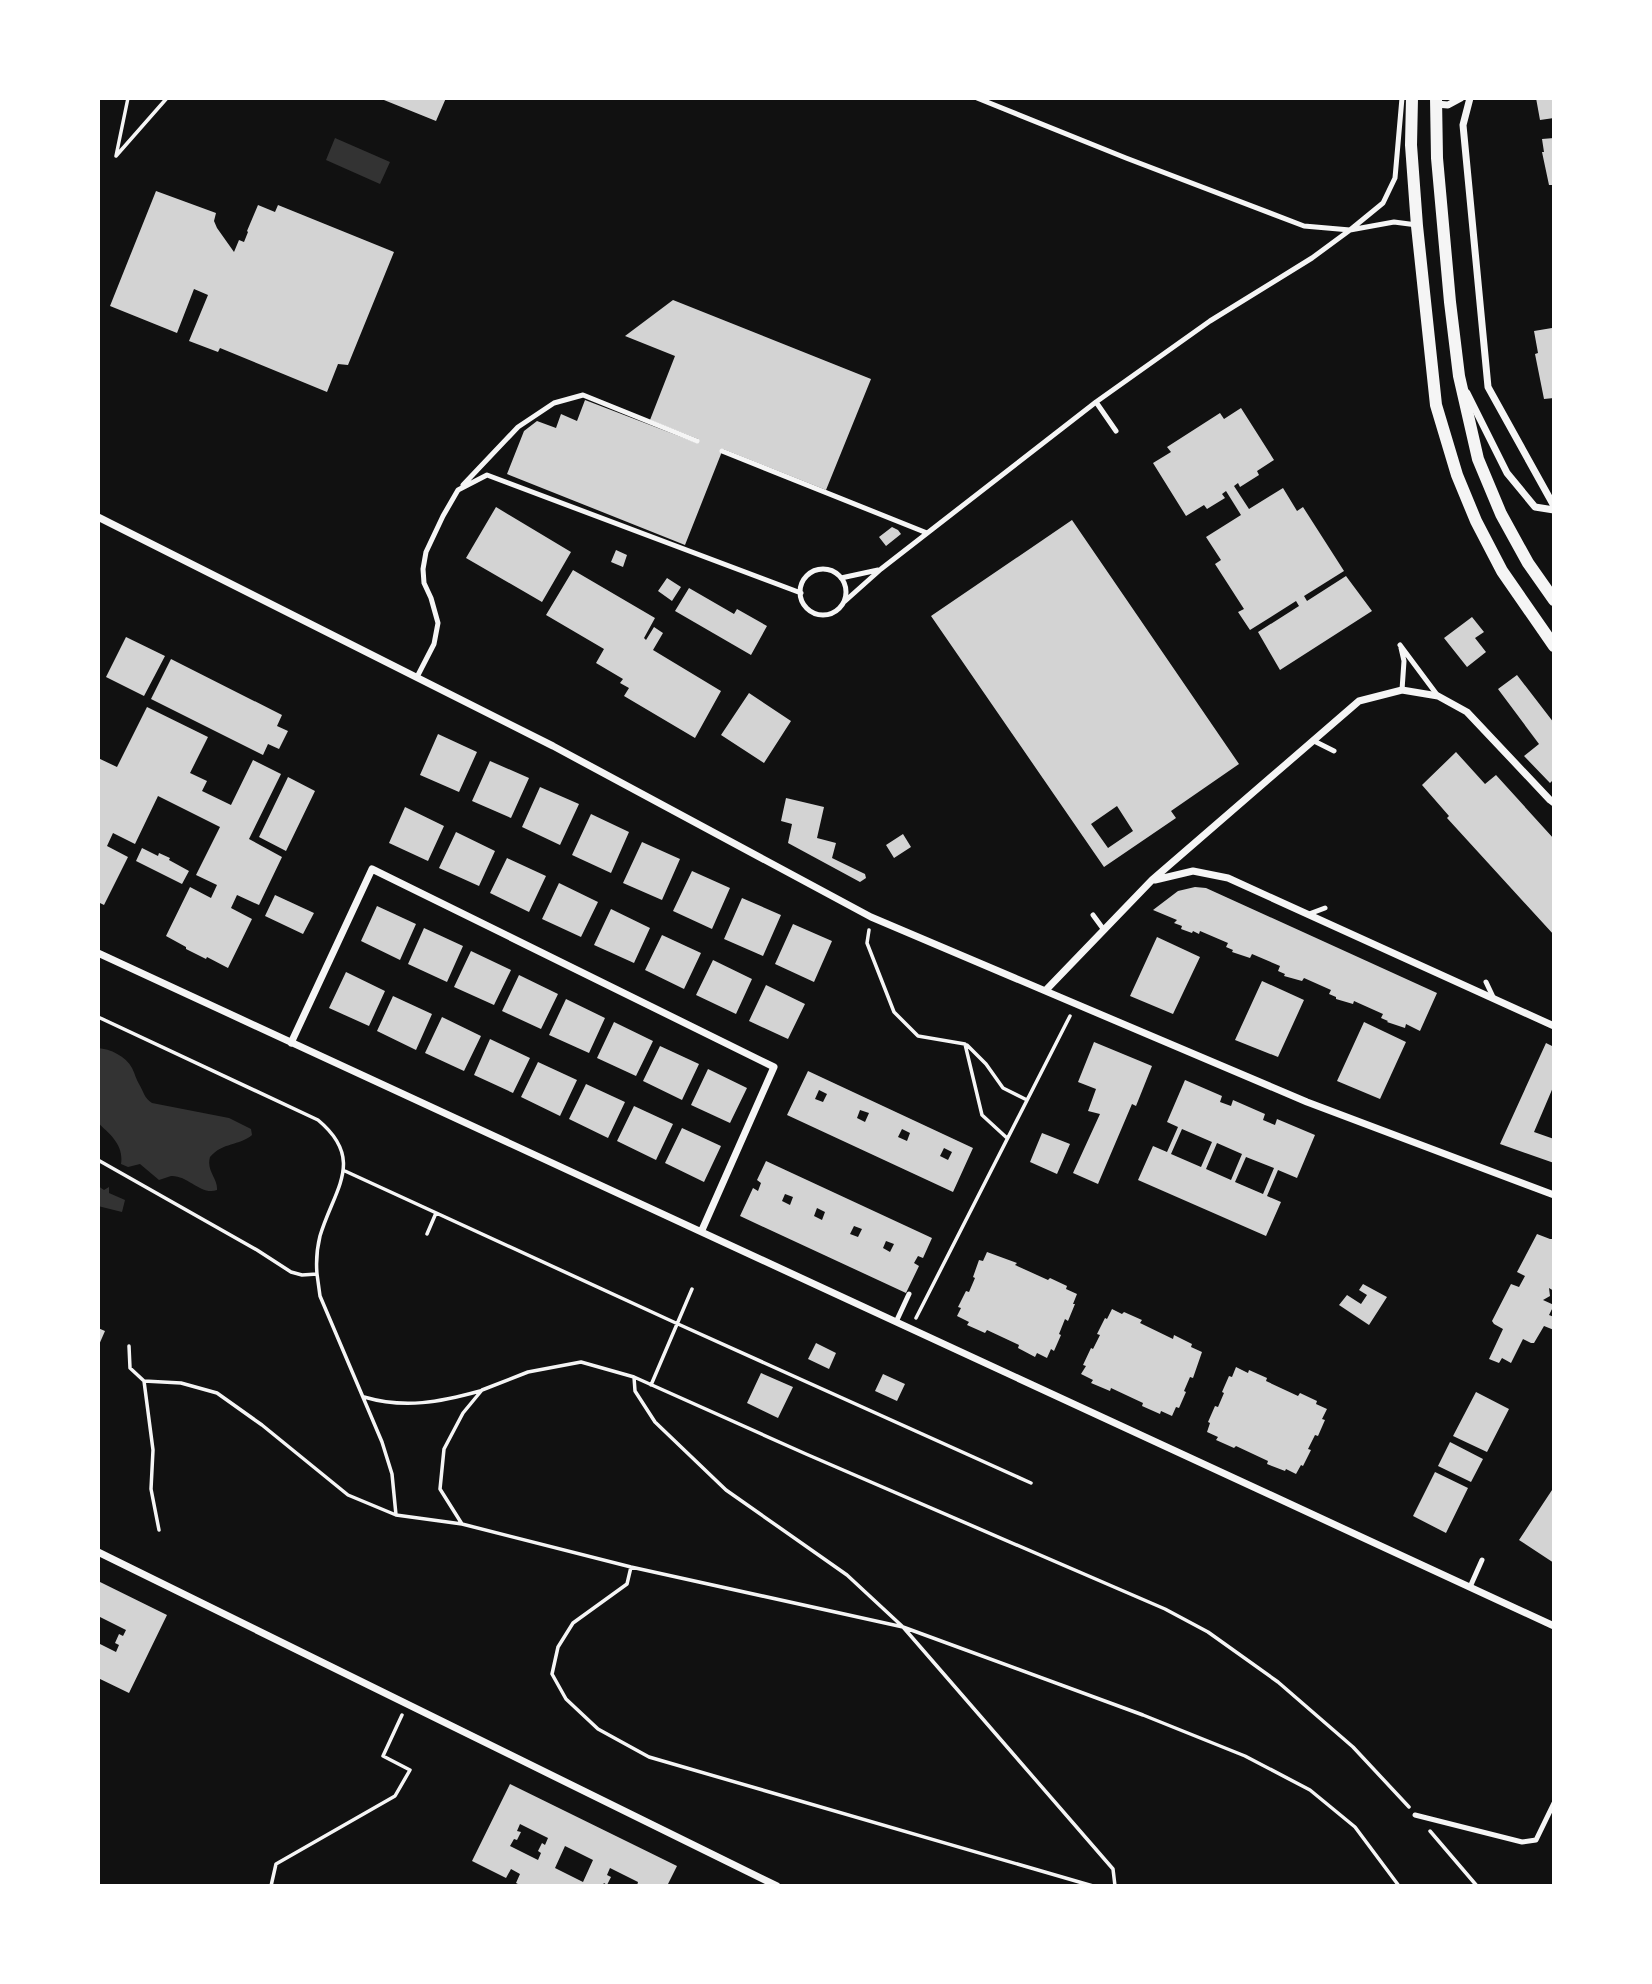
<svg xmlns="http://www.w3.org/2000/svg" width="1652" height="1984" viewBox="0 0 1652 1984" font-family="Figtree,sans-serif">
	<rect width="100%" height="100%" fill="#111"/>
	<path fill="#333" d="M335 138 390 162 380 184 326 160Z
		M98 1048C110 1049 126 1056 132 1068 135 1074 136 1079 139 1084 144 1092 144 1098 152 1103L229 1118 251 1129 252 1135C239 1146 223 1142 210 1157 206 1171 218 1178 217 1190 201 1196 188 1175 171 1176 167 1177 163 1179 159 1180L140 1164 128 1167 121 1164C124 1145 110 1134 98 1123Z
		M98 1186 104 1190 109 1187V1193L125 1200 122 1212 98 1206Z"/>
	<path fill="#d3d3d3" fill-rule="evenodd" d="M379 98H446L436 121Z
		M1536 98H1554V118L1540 120Z
		M1554 138V185H1549L1542 152H1544L1542 139Z
		M156 191 216 213 214 221 217 228 234 252 239 240 244 242 248 232 247 231 258 205 275 212 278 205 394 252 348 365 338 364 327 392 220 348 218 352 189 341 208 295 194 289 177 333 110 306Z
		M673 300 871 379 826 490 723 449 685 545 507 474 524 431 537 421 556 428 561 414 577 421 585 400 697 443 698 439 650 420 675 356 625 336Z
		M1552 328 1554 343V398L1544 399 1535 354 1538 353 1534 331Z
		M1241 408 1274 460 1257 471 1259 475 1240 487 1238 483 1234 486 1249 509 1283 488 1297 511 1303 507 1344 571 1304 596 1307 601 1346 576 1372 611 1280 670 1258 632 1299 606 1296 601 1250 630 1238 612 1244 609 1215 564 1221 560 1206 537 1241 515 1226 491 1222 494 1225 498 1207 509 1204 505 1186 516 1153 463 1171 452 1167 447 1220 413 1224 419Z
		M496 507 571 552 542 602 466 558Z
		M1072 520 1239 764 1171 811 1176 818 1104 867 931 616ZM1117 806 1133 831 1108 848 1091 824Z
		M892 527 898 530 901 534 886 546 879 537Z
		M616 550 627 555 623 567 611 562Z
		M573 570 655 618 644 638 646 640 654 627 663 633 653 650 721 691 695 738 624 696 629 688 620 683 623 679 596 663 604 649 546 615Z
		M667 578 681 587 672 601 658 591Z
		M689 588 734 614 737 609 767 626 751 655 675 611Z
		M1472 617 1484 632 1475 638 1486 652 1467 667 1444 638Z
		M126 637 165 656 144 696 106 677Z
		M171 659 282 715 277 726 288 731 279 749 268 744 263 755 151 699Z
		M1517 675 1554 723V779L1550 783 1524 756 1539 744 1498 689Z
		M749 693 791 721 764 763 721 735Z
		M147 707 208 737 190 773 207 781 202 791 231 805 253 760 281 774 249 839 282 857 259 905 237 895 231 908 252 919 228 968 207 957 206 959 186 949V947L166 936 190 887 211 898 217 885 196 875 220 827 158 796 135 844 113 833 107 846 128 857 104 905 98 902V758L117 767Z
		M438 734 477 752 459 792 420 775Z
		M1456 752 1485 784 1496 775 1554 839V935L1447 818 1449 816 1422 785Z
		M490 761 529 778 511 818 472 801Z
		M288 777 315 791 286 851 259 837Z
		M540 787 579 804 560 845 522 827Z
		M786 798 824 807 817 838 836 843 832 858 865 874 866 878 860 882 788 843 792 824 781 821Z
		M405 807 444 826 428 861 389 843Z
		M591 814 629 832 611 873 572 855Z
		M456 832 495 851 479 886 439 868Z
		M903 834 911 847 894 858 886 845Z
		M642 842 680 859 662 900 623 883Z
		M142 848 158 856 159 853 170 858 169 860 189 871 182 884 136 861Z
		M507 858 546 876 529 912 490 893Z
		M692 871 730 888 712 929 673 911Z
		M559 883 598 902 581 937 542 919Z
		M1195 887 1206 888 1437 993 1420 1031 1406 1024 1405 1028 1387 1022 1388 1021 1381 1018 1383 1014 1354 1001 1353 1004 1336 999V997L1329 994 1331 990 1304 978 1302 981 1284 976 1285 974 1278 971 1280 966 1252 954 1250 958 1232 952 1233 950 1226 947 1228 943 1200 931 1199 934 1193 931 1192 933 1181 929 1182 926 1174 923 1177 920 1153 910 1178 891Z
		M275 895 314 913 303 934 265 916Z
		M742 898 781 915 763 956 724 939Z
		M377 906 416 924 400 960 361 941Z
		M611 909 650 928 634 963 594 945Z
		M793 924 832 941 814 982 775 964Z
		M424 928 463 946 447 982 408 964Z
		M662 935 701 953 684 989 645 970Z
		M1157 937 1200 957 1173 1014 1130 996Z
		M471 951 511 970 494 1005 454 987Z
		M713 960 752 979 736 1014 696 995Z
		M346 972 385 991 369 1026 329 1008Z
		M519 975 558 994 541 1029 502 1011Z
		M1262 981 1304 1000 1278 1057 1235 1040Z
		M766 985 805 1004 788 1039 749 1021Z
		M393 996 432 1014 416 1050 377 1031Z
		M566 999 605 1018 589 1053 549 1035Z
		M442 1017 481 1036 464 1071 425 1053Z
		M614 1022 653 1041 636 1076 597 1058Z
		M1364 1022 1406 1042 1380 1099 1337 1081Z
		M490 1039 530 1058 513 1093 474 1075Z
		M1094 1042 1152 1066 1136 1106 1132 1104 1098 1184 1073 1173 1100 1114 1088 1111 1096 1089 1078 1082Z
		M1546 1043 1554 1047V1085L1534 1132 1554 1139V1163L1500 1144Z
		M660 1046 699 1064 682 1100 643 1081Z
		M538 1062 577 1080 560 1116 521 1097Z
		M708 1069 747 1088 730 1123 691 1105Z
		M808 1071 973 1148 953 1192 787 1115ZM819 1090 827 1094 823 1102 815 1099ZM860 1110 869 1113 865 1122 857 1118ZM902 1129 910 1133 907 1141 898 1137ZM944 1148 952 1152 948 1160 940 1156Z
		M1185 1080 1222 1096 1220 1102 1231 1106 1233 1100 1265 1114 1263 1120 1275 1125 1277 1119 1315 1135 1297 1178 1278 1170 1267 1196 1281 1202 1266 1236 1138 1180 1153 1146 1167 1152 1178 1127 1167 1122ZM1182 1129 1212 1142 1201 1167 1171 1154ZM1217 1143 1242 1154 1231 1180 1206 1169ZM1246 1157 1274 1168 1263 1194 1235 1182Z
		M586 1084 625 1102 608 1138 569 1119Z
		M634 1106 673 1124 656 1160 617 1141Z
		M682 1128 721 1146 704 1182 665 1163Z
		M1042 1133 1070 1144 1057 1174 1030 1162Z
		M766 1161 932 1238 923 1258 918 1256 914 1263 919 1266 906 1293 740 1216 753 1188 758 1191 761 1183 757 1180ZM785 1194 793 1197 790 1205 782 1201ZM817 1208 825 1212 822 1220 814 1216ZM854 1226 862 1229 858 1237 850 1234ZM886 1241 894 1244 890 1252 883 1248Z
		M1537 1234 1550 1239H1554V1291L1549 1288 1550 1296 1543 1300 1554 1305 1549 1315 1554 1317V1330L1544 1326 1534 1343H1531L1523 1339 1511 1363 1502 1358 1499 1363 1489 1359 1503 1329 1494 1324 1492 1321 1511 1284 1519 1287 1525 1276 1517 1272Z
		M987 1252 1017 1263 1015 1265 1048 1280 1050 1278 1067 1286 1066 1289 1077 1294 1073 1304H1075L1068 1321 1065 1319 1059 1334 1061 1335 1054 1351 1051 1349 1047 1358 1037 1353 1035 1357 1018 1348 1019 1345 987 1330 985 1333 967 1325 969 1322 957 1316 961 1308 958 1307 966 1291 969 1292 975 1278 973 1277 979 1260 983 1261Z
		M1363 1284 1387 1297 1369 1325 1339 1305 1347 1295 1361 1304 1367 1295 1359 1290Z
		M1112 1309 1122 1314 1124 1312 1142 1320 1140 1323 1173 1339 1174 1335 1192 1344 1191 1347 1202 1352 1193 1378 1190 1377 1184 1391 1186 1392 1179 1408 1176 1407 1172 1416 1161 1411 1160 1414 1142 1406 1143 1403 1111 1388 1110 1391 1091 1383 1093 1380 1081 1374 1086 1366 1083 1365 1091 1348 1093 1349 1100 1335 1097 1334 1105 1318 1107 1319Z
		M98 1328 105 1331 98 1347Z
		M816 1343 836 1353 829 1369 808 1359Z
		M1236 1367 1248 1373 1249 1370 1267 1378 1266 1381 1298 1396 1300 1393 1317 1401 1316 1404 1327 1409 1322 1419 1325 1420 1318 1436 1315 1435 1308 1449 1311 1450 1303 1466 1301 1465 1296 1474 1286 1469 1285 1471 1267 1464 1268 1461 1236 1446 1234 1448 1216 1440 1218 1437 1207 1432 1210 1423 1208 1422 1215 1406 1218 1407 1224 1393 1222 1392 1229 1376 1232 1377Z
		M761 1373 793 1387 778 1418 747 1403Z
		M883 1374 905 1384 897 1401 875 1391Z
		M1476 1392 1509 1409 1487 1452 1453 1436Z
		M1450 1442 1483 1459 1471 1482 1438 1466Z
		M1435 1472 1468 1488 1446 1533 1413 1516Z
		M1554 1487V1563L1519 1540Z
		M98 1581 167 1615 129 1693 98 1678V1643L116 1652 119 1645 115 1643 119 1634 123 1636 126 1630 98 1616Z
		M510 1784 677 1866 667 1886H637L638 1882 610 1868 607 1875 611 1877 607 1885 604 1883 602 1886H522L516 1883 520 1874 511 1869 506 1878 472 1861ZM520 1824 548 1838 545 1845 542 1843 538 1851 541 1853 538 1860 510 1846 514 1839 517 1840 521 1832 517 1831ZM565 1846 593 1860 583 1882 555 1868Z"/>
	<g fill="none" stroke-linecap="round" stroke-linejoin="round">
		<path stroke="#f5f5f5" stroke-width="3.5" d="M128 98 116 156 167 98
			M869 930 867 943 894 1012 918 1036 965 1044 982 1115 1007 1138
			M98 1017 318 1120C366 1160 334 1189 320 1236 317 1248 316 1262 317 1274L302 1275 291 1272 257 1250 98 1160
			M967 1045 986 1064 1003 1088 1027 1100
			M345 1171 678 1324 1031 1483
			M427 1234 436 1213
			M317 1274 320 1296 382 1442 392 1474 396 1515
			M916 1318 1070 1016
			M129 1346 130 1368 144 1381
			M634 1377 635 1391 655 1422 726 1490 847 1575 903 1627 1143 1715 1245 1756 1310 1790 1355 1827 1399 1886
			M651 1385 692 1289
			M364 1397C405 1409 440 1402 480 1391
			M462 1524 440 1489 444 1449 463 1413 482 1390 528 1372 581 1362 634 1377 806 1454 1165 1609 1208 1632 1278 1682 1353 1747 1409 1807
			M159 1530 151 1489 153 1450 144 1381 181 1383 217 1393 262 1425 348 1495 396 1515 462 1524 631 1567 903 1627 1113 1869 1115 1886
			M631 1567 627 1584 573 1623 558 1647 552 1674 566 1699 598 1729 649 1757 1093 1886
			M1430 1831 1477 1886
			M271 1886 276 1864 395 1796 410 1770 383 1756 402 1715"/>
		<path stroke="#f5f5f5" stroke-width="5" d="M977 98 1126 158 1304 226 1350 230 1312 258 1210 321 1096 402 1116 431
			M1402 98 1395 178 1383 203 1350 230 1394 222 1417 225
			M722 451 927 533
			M463 485 518 427 554 403 583 395 697 441
			M800 592a23 23 0 1 1 46 0a23 23 0 1 1-46 0Z
			M841 578 878 570
			M844 602 881 569 1096 402
			M1400 645 1438 696
			M1401 648 1404 661 1402 690
			M417 677 434 644 438 623 431 598 424 583 423 569 426 552 443 516 458 490 487 475 801 593
			M1314 741 1334 751
			M1309 914 1325 908
			M1093 915 1104 930
			M1486 982 1494 999
			M896 1322 909 1294
			M1470 1587 1482 1560
			M1415 1815 1522 1842 1536 1840 1554 1803"/>
		<path stroke="#f5f5f5" stroke-width="7" d="M1470 98 1463 125 1488 387 1554 506
			M1436 104 1448 105 1461 98
			M1467 393 1507 473 1535 507 1554 510
			M98 517 553 746 871 917 1307 1102 1554 1195
			M1155 880 1193 871 1228 878 1554 1026
			M98 953 1554 1626
			M1046 990 1152 880 1359 701 1402 690 1438 696 1467 712 1550 800 1554 803
			M291 1043 372 869 774 1067 702 1230
			M98 1552 777 1886"/>
		<path stroke="#f5f5f5" stroke-width="12" d="M1412 98 1411 145 1417 226 1436 405 1457 475 1476 521 1502 571 1554 646
			M1436 98 1437 158 1450 302 1459 376 1478 459 1501 514 1528 563 1554 600"/>
	</g>
	<rect width="1652" height="1984" fill="none" stroke="#ffffff" stroke-width="200"/>
</svg>
